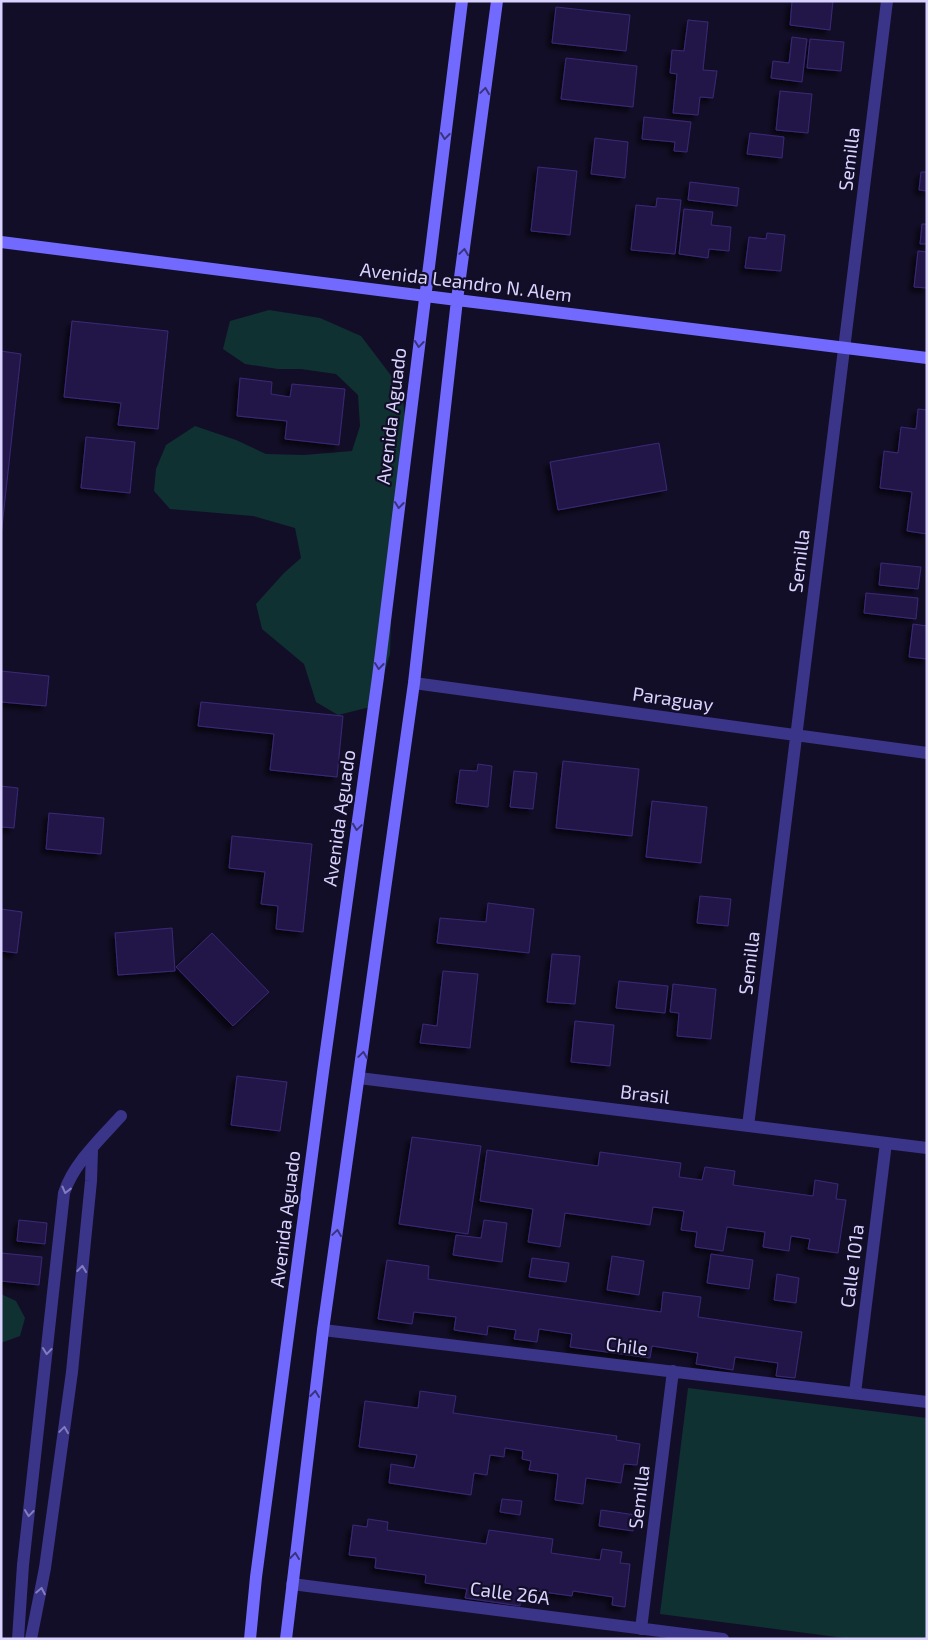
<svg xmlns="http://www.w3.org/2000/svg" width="928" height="1640" viewBox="0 0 928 1640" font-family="'Exo 2',sans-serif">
	<defs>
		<filter id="shadow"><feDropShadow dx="-4.5" dy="4.5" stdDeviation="2.5" flood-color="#0009"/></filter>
	</defs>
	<rect width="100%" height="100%" fill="#130e27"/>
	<path fill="#103131" d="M269 310 320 318 361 336 402 390 409 458 393 561 390 654 374 706 338 715 316 702 304 664 262 629 256 604 284 573 301 558 295 528 253 516 170 509 154 491 156 469 166 445 195 426 236 440 266 454 304 455 352 451 360 426 358 395 336 374 301 369H278L245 364 223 349 230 321Z
		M1 1294 16 1301 25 1318 20 1336 1 1343Z
		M688 1388 927 1418V1639H852L660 1614Z"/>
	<path fill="#241849" stroke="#3a2977" filter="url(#shadow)" d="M792 1H833L830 30 790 25Z
		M556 7 630 15 626 51 552 43Z
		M688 20 708 22 703 70 717 71 713 98 700 97 698 115 673 113 677 74 670 73 672 50 684 51Z
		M792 37 807 39 802 82 771 78 773 61 789 63Z
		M810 39 844 42 841 71 807 68Z
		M566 58 637 66 633 107 561 99Z
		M780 91 812 94 808 133 776 130Z
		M644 117 691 122 687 152 674 151 675 142 642 139Z
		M750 133 784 137 782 158 747 154Z
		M595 138 628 142 625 178 591 174Z
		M538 167 577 171 570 235 531 231Z
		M921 172H927V191L919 190Z
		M690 182 739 188 737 206 688 200Z
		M657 198 681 200 675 254 631 250 636 205 656 207Z
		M684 209 713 212 711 225 731 227 729 251 709 249 708 258 679 254Z
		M922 224H927V244H920Z
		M767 233 785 235 781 271 745 268 749 237 766 239Z
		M918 251 927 252V288L914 287Z
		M72 321 168 331 158 429 118 425 121 403 64 397Z
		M1 351 21 354 1 536Z
		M240 378 272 382 271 394 290 397 292 384 345 389 339 445 285 439 287 421 237 416Z
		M918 409 927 410V534L907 531 912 492 880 488 884 451 898 453 901 427 916 429Z
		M86 437 135 442 130 493 81 488Z
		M659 443 667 490 558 510 550 462Z
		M881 563 921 567 918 589 879 585Z
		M866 593 918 598 916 619 864 613Z
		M913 624 927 626V659L909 657Z
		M1 671 49 676 46 706 1 702Z
		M201 702 343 716 337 777 270 770 274 734 198 726Z
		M563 761 639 769 632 836 556 828Z
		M478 764 492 766 488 807 456 803 460 770 477 771Z
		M514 771 537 773 533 809 510 807Z
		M1 786 18 788 14 828 1 827Z
		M652 801 707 807 701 863 646 857Z
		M49 813 104 818 101 854 46 849Z
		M232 836 312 844 303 932 276 929 278 906 261 904 265 872 229 868Z
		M700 896 731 899 728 926 697 923Z
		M488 903 534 909 529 953 437 943 440 918 486 922Z
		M1 909 22 912 17 953 1 951Z
		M172 928 175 971 118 975 115 933Z
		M212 933 269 992 233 1026 176 967Z
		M552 954 580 956 575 1004 547 1002Z
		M443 971 478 974 470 1048 420 1043 423 1024 437 1026Z
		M619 981 668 986 665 1013 616 1008Z
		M673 984 716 989 711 1039 677 1036 679 1013 670 1012Z
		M575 1021 614 1025 610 1066 571 1062Z
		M237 1076 287 1082 280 1131 231 1125Z
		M412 1137 481 1146 468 1234 399 1224Z
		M487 1150 598 1166 600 1152 681 1163 679 1177 702 1180 705 1167 735 1171 733 1185 813 1196 815 1180 838 1184 836 1199 846 1200 838 1253 808 1249 810 1239 791 1236 789 1251 763 1247 765 1232 727 1227 723 1251 695 1247 697 1232 681 1230 684 1211 653 1207 650 1225 565 1213 560 1247 528 1242 533 1209 480 1201Z
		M19 1220 47 1223 45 1244 17 1241Z
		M484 1220 507 1223 502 1262 453 1255 456 1235 481 1238Z
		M1 1253 42 1257 39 1285 1 1281Z
		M711 1254 753 1260 749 1289 707 1283Z
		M612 1256 644 1261 639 1295 607 1290Z
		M532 1258 569 1263 566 1282 529 1277Z
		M387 1260 429 1266 428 1279 661 1312 663 1292 701 1297 698 1317 802 1332 795 1378 776 1376 778 1363 735 1357 733 1370 696 1364 698 1353 652 1346 650 1358 570 1347 572 1334 539 1329 537 1342 514 1339 516 1330 488 1326 487 1335 454 1330 456 1317 414 1312 412 1324 378 1319Z
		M777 1274 799 1278 796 1303 774 1300Z
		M420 1391 456 1396 453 1413 617 1436 616 1440 640 1444 637 1465 624 1464 621 1483 586 1478 583 1504 555 1500 558 1474 529 1470 531 1461 522 1459 523 1451 505 1448 504 1457 490 1455 487 1475 474 1473 471 1495 389 1483 391 1464 414 1468 417 1455 359 1447 365 1401 418 1408Z
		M502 1499 522 1501 520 1515 500 1512Z
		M601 1510 636 1515 633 1531 599 1526Z
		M368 1519 388 1522 387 1530 486 1544 489 1530 553 1539 551 1553 600 1560 602 1549 622 1552 620 1563 630 1564 625 1607 612 1605 613 1597 573 1591 572 1596 522 1589 520 1606 465 1598 467 1589 425 1583 426 1575 375 1568 376 1558 349 1555 353 1525 367 1527Z"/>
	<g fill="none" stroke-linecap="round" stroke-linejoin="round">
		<path stroke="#3b3589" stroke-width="12" d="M414 683 927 753
			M359 1078 927 1148
			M748 1126 887 1
			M323 1330 927 1402
			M855 1393 886 1143
			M292 1584 723 1639
			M641 1629 673 1371
			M18 1639 23 1565 64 1193C73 1164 101 1138 121 1116
			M31 1639 45 1568 72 1372 91 1181 92 1150"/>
		<path stroke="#726aff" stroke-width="12" d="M1 242 457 300 927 358
			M250 1639 256 1577 323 1072 378 677 462 1
			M286 1639 323 1330 414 683 457 300 497 1"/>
	</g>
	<defs><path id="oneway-chevron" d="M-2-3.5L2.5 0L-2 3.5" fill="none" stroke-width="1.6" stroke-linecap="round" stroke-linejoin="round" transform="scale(1.25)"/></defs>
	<g stroke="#39337d">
		<use href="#oneway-chevron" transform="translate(485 91) rotate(-82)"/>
		<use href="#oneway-chevron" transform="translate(445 136) rotate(97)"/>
		<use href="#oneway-chevron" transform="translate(464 252) rotate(-82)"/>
		<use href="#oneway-chevron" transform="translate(419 344) rotate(97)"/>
		<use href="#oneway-chevron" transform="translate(399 505) rotate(97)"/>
		<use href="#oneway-chevron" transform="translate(379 666) rotate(97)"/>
		<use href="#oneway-chevron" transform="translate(357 827) rotate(98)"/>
		<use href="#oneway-chevron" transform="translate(363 1055) rotate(-82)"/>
		<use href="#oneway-chevron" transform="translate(337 1233) rotate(-82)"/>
		<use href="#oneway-chevron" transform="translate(315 1394) rotate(-83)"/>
		<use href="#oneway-chevron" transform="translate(295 1556) rotate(-83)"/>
	</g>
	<g stroke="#837cbe">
		<use href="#oneway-chevron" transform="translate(66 1190) rotate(104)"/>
		<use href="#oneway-chevron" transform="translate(82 1269) rotate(-84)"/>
		<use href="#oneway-chevron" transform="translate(47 1351) rotate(96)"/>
		<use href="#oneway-chevron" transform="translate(64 1430) rotate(-82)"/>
		<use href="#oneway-chevron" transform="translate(29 1513) rotate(96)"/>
		<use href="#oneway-chevron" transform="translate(41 1591) rotate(-79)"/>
	</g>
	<g text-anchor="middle" stroke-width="4.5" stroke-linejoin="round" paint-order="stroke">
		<g font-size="19" fill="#dad3ff" stroke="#130e27">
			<text transform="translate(849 159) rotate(-83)" y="7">Semilla</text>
			<text transform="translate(466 282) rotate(7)" y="7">Avenida Leandro N. Alem</text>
			<text transform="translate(391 416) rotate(-83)" y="7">Avenida Aguado</text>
			<text transform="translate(799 561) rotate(-83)" y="7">Semilla</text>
			<text transform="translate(673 699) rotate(8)" y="7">Paraguay</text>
			<text transform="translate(339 818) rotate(-82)" y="7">Avenida Aguado</text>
			<text transform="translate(749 963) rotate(-83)" y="7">Semilla</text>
			<text transform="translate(645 1094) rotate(7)" y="7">Brasil</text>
			<text transform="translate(285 1219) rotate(-83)" y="7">Avenida Aguado</text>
			<text transform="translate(852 1266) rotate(-83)" y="7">Calle 101a</text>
			<text transform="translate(627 1346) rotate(7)" y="7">Chile</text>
			<text transform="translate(639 1497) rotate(-83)" y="7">Semilla</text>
			<text transform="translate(510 1593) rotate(7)" y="7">Calle 26A</text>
		</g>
	</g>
	<rect width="928" height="1640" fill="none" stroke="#dad3ff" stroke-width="5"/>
</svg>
